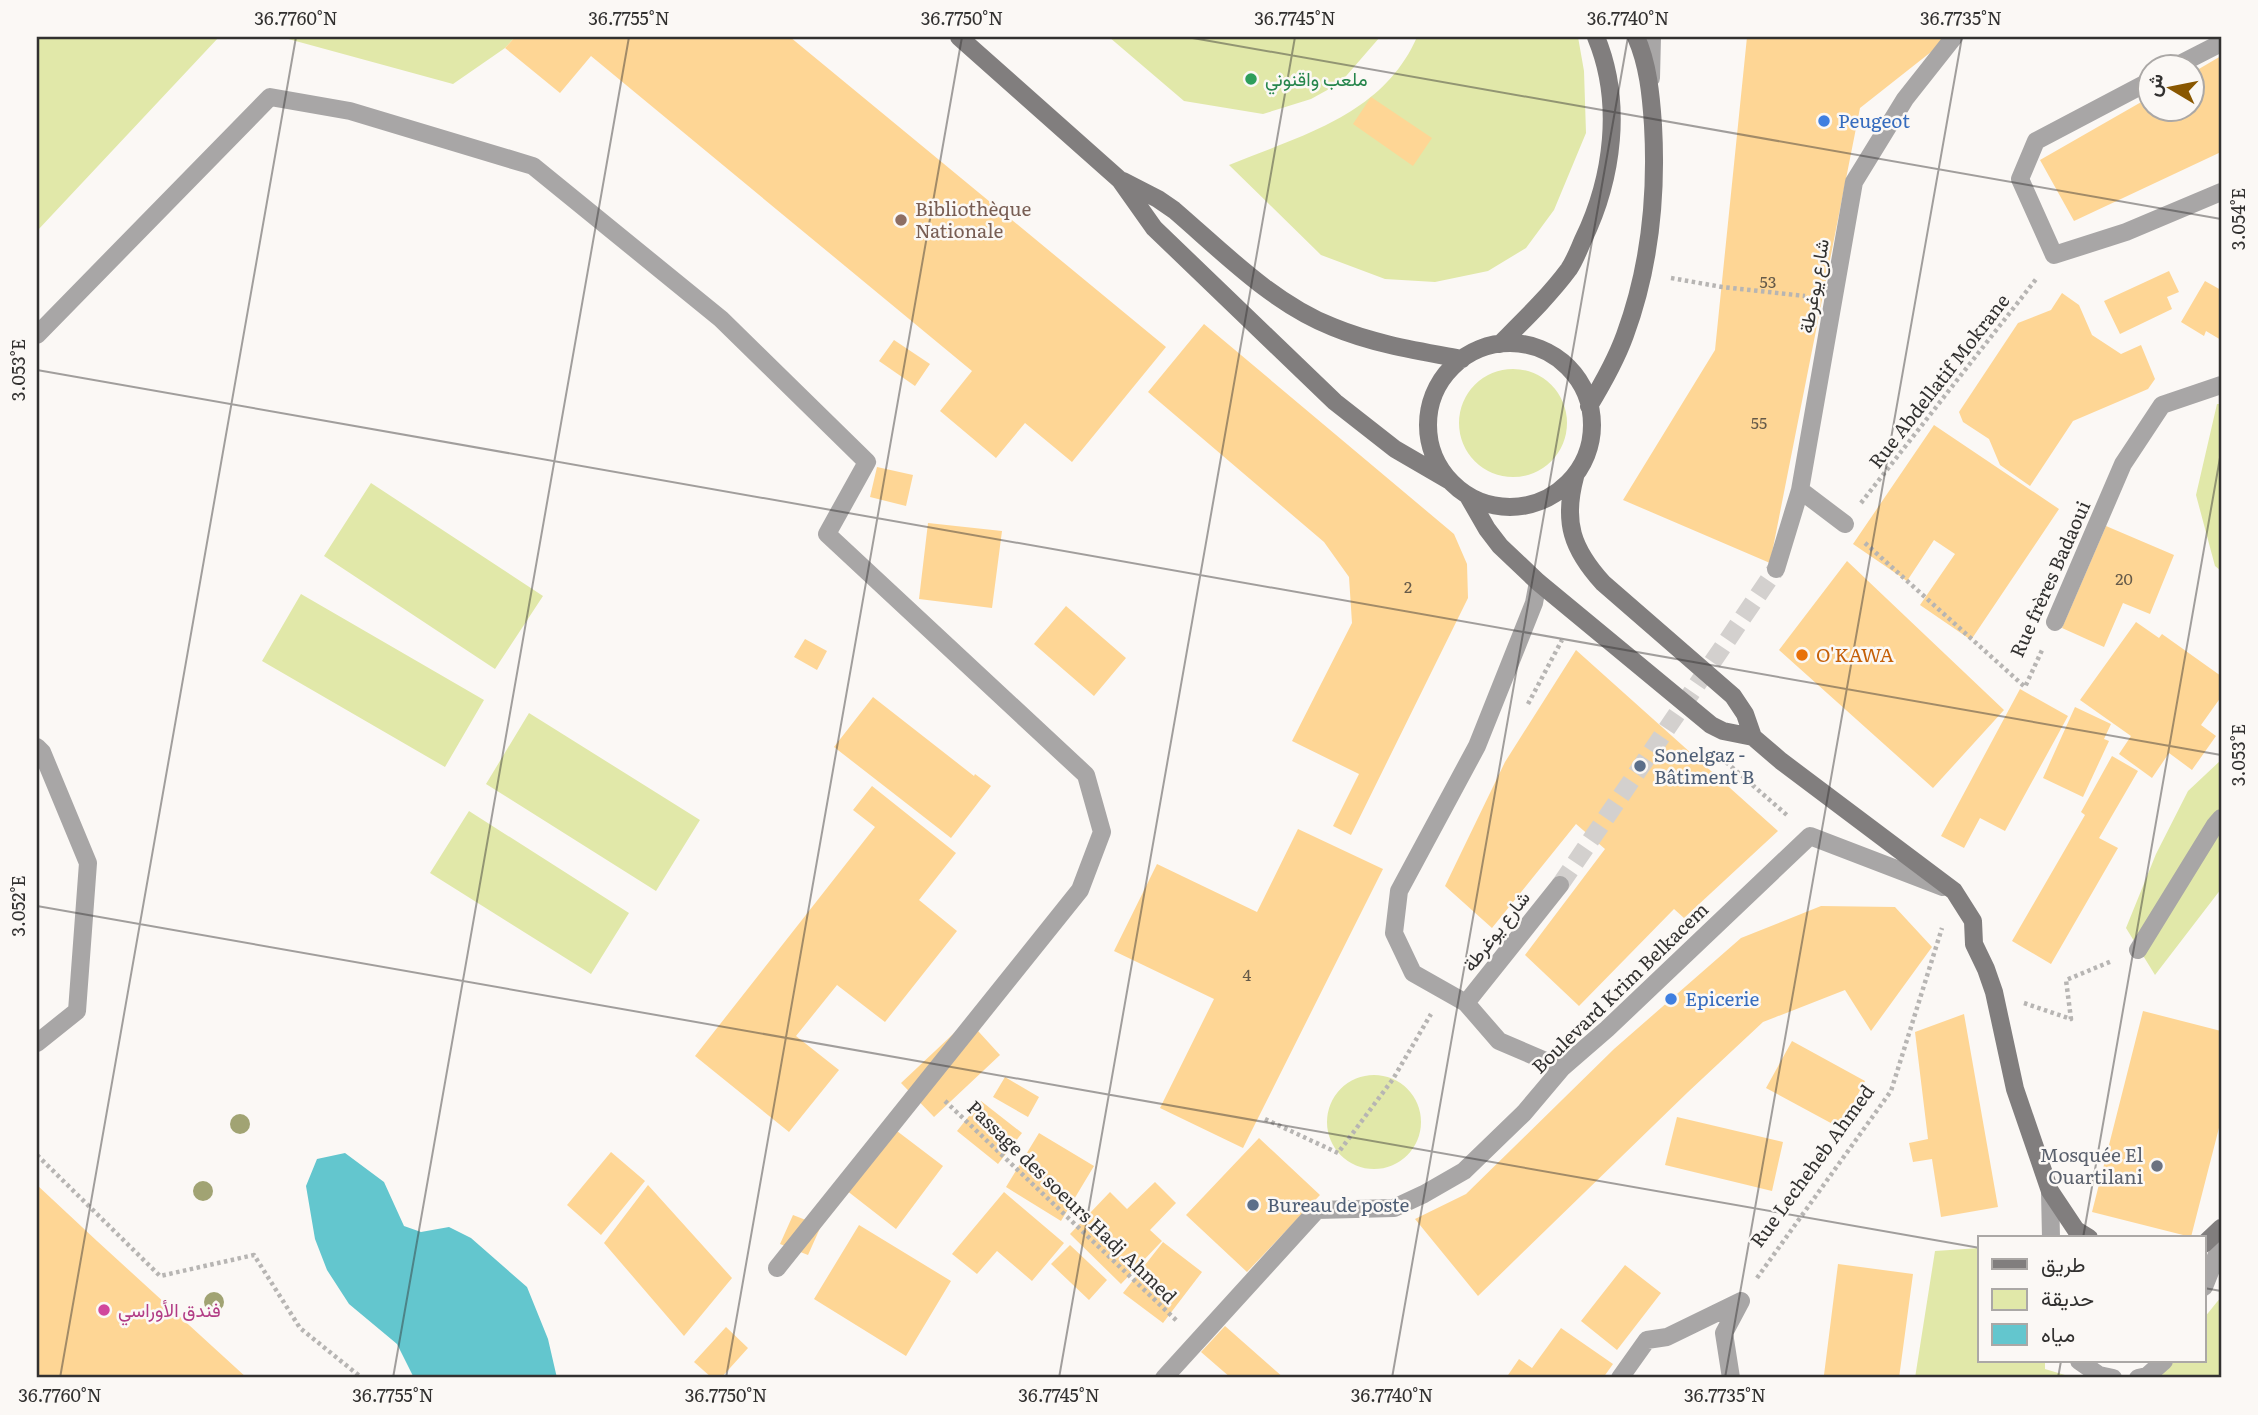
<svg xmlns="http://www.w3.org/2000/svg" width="2258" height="1415" viewBox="0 0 2258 1415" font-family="Literata,Vazirmatn,serif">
	<rect width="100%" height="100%" fill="#fbf8f5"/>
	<path fill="#e1e8a9" d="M37 37H219L37 231Z
		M281 37H515L505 48 453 84Z
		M1109 37H1380L1340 83 1311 99 1263 114 1184 101Z
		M1417 37H1578L1584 71 1586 133 1554 210 1526 248 1488 271 1435 282 1385 279 1321 255 1229 165C1302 135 1383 115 1417 37Z
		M1459 423a54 54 0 1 1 108 0a54 54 0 1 1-108 0Z
		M2217 404H2221V571L2215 566 2196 495Z
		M371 483 543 596 495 669 324 556Z
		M301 594 484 700 445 767 262 661Z
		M529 713 700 820 656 891 486 784Z
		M2221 760V889L2155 975 2126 928 2156 854 2188 791Z
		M469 811 629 913 591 974 430 873Z
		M1327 1122a47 47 0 1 1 94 0a47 47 0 1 1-94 0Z
		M1980 1248V1361H2045V1369L2075 1378H1915L1935 1251Z
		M2221 1297V1378H2156L2168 1361H2204V1318Z"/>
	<path fill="#63c6ce" d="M345 1153 384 1182 404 1226 421 1232 449 1227 471 1238 527 1287 548 1339 557 1378H414L397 1344 349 1304 327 1270 315 1239 306 1186 317 1159Z"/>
	<path fill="#fed695" d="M515 37H790L1166 347 1072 462 1025 423 996 458 940 411 972 371 591 56 560 93 505 48Z
		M1747 37H1950L1860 108 1770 563 1623 500 1715 350Z
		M2221 56V152L2074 221 2040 160 2150 97V108H2192V73Z
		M1371 97 1432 138 1413 166 1353 124Z
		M2169 271 2179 292 2167 297 2172 309 2120 334 2104 301Z
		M2205 281 2221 290V340L2206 331 2204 336 2181 322Z
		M2062 293 2079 305 2092 335 2121 354 2141 345 2155 379 2148 389 2073 421 2030 486 2000 465 1989 439 1963 422 1959 412 2018 323 2051 310Z
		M1204 324 1454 534 1467 564 1468 598 1351 835 1333 826 1359 774 1292 741 1352 623 1349 577 1324 542 1148 392Z
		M894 340 930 364 915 386 879 361Z
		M1934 425 2059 509 1971 640 1920 605 1955 554 1934 540 1907 581 1853 544Z
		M877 467 913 475 906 506 870 497Z
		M928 523 1002 531 992 608 919 599Z
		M2106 526 2174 555 2150 614 2123 603 2104 647 2062 628Z
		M1847 561 2004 710 1933 788 1779 650Z
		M1066 606 1126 658 1094 696 1034 644Z
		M2136 622 2159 638 2162 634 2221 676V697L2201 725 2216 736 2192 770 2169 753 2152 778 2119 754 2131 736 2080 700Z
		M805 639 827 651 817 670 794 657Z
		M1576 650 1778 831 1684 918 1674 909 1579 1006 1525 955 1605 849 1576 824 1492 928 1445 886 1505 762Z
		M2020 689 2068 716 2005 831 1980 818 1964 848 1941 836Z
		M873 697 974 776 975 774 991 786 951 838 834 747Z
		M2075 707 2111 724 2104 739 2109 741 2083 797 2043 778Z
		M2112 756 2138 771 2099 838 2118 848 2051 964 2012 941 2085 815 2081 812Z
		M872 786 956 853 919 900 957 931 885 1022 837 985 796 1036 839 1070 789 1132 695 1056 875 827 853 810Z
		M1298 829 1383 869 1243 1148 1160 1108 1214 999 1114 951 1157 864 1257 912Z
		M1821 906 1895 907 1932 947 1871 1031 1845 990 1763 1022 1688 1092 1478 1296 1415 1219 1466 1194 1614 1049 1741 938Z
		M2143 1011 2221 1031V1120L2191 1237 2092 1212Z
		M1964 1014 1998 1207 1941 1217 1932 1159 1913 1162 1909 1143 1928 1139 1915 1032Z
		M968 1020 1000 1055 934 1117 901 1083Z
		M1792 1041 1865 1081 1840 1128 1766 1088Z
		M1005 1077 1039 1097 1028 1117 993 1097Z
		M981 1101 1022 1133 998 1164 957 1131Z
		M1677 1117 1783 1142 1772 1191 1665 1165Z
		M893 1128 943 1166 896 1229 846 1190Z
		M1039 1133 1094 1166 1061 1221 1006 1187Z
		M1259 1138 1320 1195 1247 1272 1186 1215Z
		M611 1152 645 1181 601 1235 567 1205Z
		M1155 1182 1176 1203 1150 1230 1162 1241 1121 1284 1070 1234 1110 1192 1127 1209Z
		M37 1185 97 1241 247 1378H37Z
		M648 1185 732 1278 684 1336 604 1243Z
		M1004 1192 1064 1243 1032 1281 997 1251 977 1274 952 1254Z
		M793 1215 821 1226 808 1255 780 1244Z
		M859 1225 951 1281 906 1356 814 1299Z
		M1163 1242 1202 1272 1163 1323 1123 1293Z
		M1070 1245 1107 1280 1089 1300 1051 1264Z
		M1838 1264 1913 1274 1899 1378H1849L1824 1375Z
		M1625 1265 1661 1293 1617 1350 1581 1321Z
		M1225 1326 1284 1378H1231L1201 1352Z
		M726 1327 748 1348 721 1378H712L694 1362Z
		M1561 1328 1613 1364 1603 1378H1506L1519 1359 1532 1368Z"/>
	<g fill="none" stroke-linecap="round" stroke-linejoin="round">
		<path stroke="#d3d0ce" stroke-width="18" stroke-dasharray="18 9" stroke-linecap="butt" d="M1560 885 1776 569"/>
		<path stroke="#b7b5b3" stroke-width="4.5" stroke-dasharray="3.5 3.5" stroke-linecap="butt" d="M1671 278 1722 287 1805 296
			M1861 503 2037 278
			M1865 543 2025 687 2043 648
			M1528 704 1562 640
			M1726 762 1788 816
			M2024 1003 2071 1019 2066 980 2112 961
			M945 1101 1177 1321
			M1265 1119 1338 1153 1393 1079 1431 1014
			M37 1155 160 1276 254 1255 300 1328 362 1378
			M1757 1278 1891 1091 1942 928"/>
		<path stroke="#a8a6a6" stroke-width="18" d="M37 335 270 97 350 111 533 166 721 319 867 462 827 534 1086 775 1102 832 1080 890 777 1268
			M37 747 42 752 88 863 77 1011 37 1043
			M2050 1191 2051 1238
			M2204 1287 2221 1244
			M2079 1361 2099 1375 2113 1378
			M2138 1378 2147 1376 2164 1361"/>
		<path stroke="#a8a6a6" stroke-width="18" d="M2176 66 2221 43
			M1651 78 1652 37
			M2150 81 2036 141 2020 179 2054 255 2126 232 2221 192
			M1800 490 1845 524
			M1776 569 1800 490 1854 182 1905 99 1954 37
			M1538 582 1534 603 1477 746 1399 891 1394 933 1413 973 1466 1003 1499 1041 1562 1068
			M2055 622 2123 464 2162 405 2221 385
			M2138 950 2215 825 2221 818
			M1466 1003 1560 885
			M1164 1378 1317 1210 1394 1208 1424 1194 1464 1171 1524 1113 1562 1068 1607 1029 1810 836 1943 887
			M1620 1378 1647 1340 1667 1337 1741 1301
			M1731 1378 1724 1333 1741 1301"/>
		<path stroke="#817e7e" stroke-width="18" d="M959 37 1120 180 1154 228 1335 402 1395 449 1450 481
			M1123 181 1158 199 1174 210C1223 252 1272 303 1333 327 1374 344 1419 351 1462 359
			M1428 425a82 82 0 1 1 164 0a82 82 0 1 1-164 0Z
			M1500 344C1524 320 1549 296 1569 269 1575 260 1579 249 1583 240 1613 178 1623 102 1596 37
			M1589 406C1603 383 1616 360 1625 335 1650 267 1657 196 1653 125 1651 95 1648 64 1636 37
			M1575 477C1563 522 1572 549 1603 583L1733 696 1745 714 1753 737
			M1468 496 1487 529 1500 546 1538 582 1711 725 1723 731 1753 737 1781 761 1954 891 1973 921 1974 944 1986 969 1994 992 2015 1089 2050 1191 2076 1230 2089 1238
			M2204 1244 2221 1228"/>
	</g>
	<g fill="#a1a373">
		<circle cx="240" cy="1124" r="10"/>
		<circle cx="203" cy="1191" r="10"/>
		<circle cx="214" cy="1302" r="10"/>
	</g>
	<path fill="none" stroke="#323130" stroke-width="2" stroke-opacity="0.45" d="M1187 37 2221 219M37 370 2221 755M37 906 1980 1248M2083 1238 2221 452M2204 1288 2221 1291M60 1378 296 37M393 1378 629 37M726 1378 962 37M1059 1378 1295 37M1392 1378 1628 37M1725 1378 1962 37M2058 1378 2061 1361"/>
	<circle fill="#2e9e5b" stroke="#fbf8f5" stroke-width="2.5" cx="1251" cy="79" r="7"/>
	<g fill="#3f7fe0" stroke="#fbf8f5" stroke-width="2.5">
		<circle cx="1824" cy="121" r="7"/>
		<circle cx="1671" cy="999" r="7"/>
	</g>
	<circle fill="#8d6e63" stroke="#fbf8f5" stroke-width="2.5" cx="901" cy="220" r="7"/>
	<circle fill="#e8710a" stroke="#fbf8f5" stroke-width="2.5" cx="1802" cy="655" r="7"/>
	<g fill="#5c6f8a" stroke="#fbf8f5" stroke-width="2.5">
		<circle cx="1640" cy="766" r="7"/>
		<circle cx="1253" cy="1205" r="7"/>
	</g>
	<circle fill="#6b7280" stroke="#fbf8f5" stroke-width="2.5" cx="2157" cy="1166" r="7"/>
	<circle fill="#d1479c" stroke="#fbf8f5" stroke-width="2.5" cx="104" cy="1310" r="7"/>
	<g text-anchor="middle" stroke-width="5" stroke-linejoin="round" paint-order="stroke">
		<g font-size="16" fill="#655a49">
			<text x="1768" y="288">53</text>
			<text x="1759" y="429">55</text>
			<text x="2124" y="585">20</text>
			<text x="1408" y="593">2</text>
			<text x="1247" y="981">4</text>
		</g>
		<g font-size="19" fill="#27864d" stroke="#fbf8f5" text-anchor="start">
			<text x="1265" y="86">ملعب واقنوني</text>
		</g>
		<g font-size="19" fill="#366cbe" stroke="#fbf8f5" text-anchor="start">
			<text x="1838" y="128">Peugeot</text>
			<text x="1685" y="1006">Epicerie</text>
		</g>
		<g font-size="19" fill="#785e54" stroke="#fbf8f5" text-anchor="start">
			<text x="915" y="216">Bibliothèque<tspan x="915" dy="22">Nationale</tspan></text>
		</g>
		<g font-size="19" fill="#323130" stroke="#fbf8f5">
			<text transform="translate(1814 286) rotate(-80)" y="7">شارع يوغرطة</text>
			<text transform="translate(1939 381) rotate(-52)" y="7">Rue Abdellatif Mokrane</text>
			<text transform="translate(2050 579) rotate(-66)" y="7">Rue frères Badaoui</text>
			<text transform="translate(1496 931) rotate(-52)" y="7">شارع يوغرطة</text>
			<text transform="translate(1620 988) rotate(-44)" y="7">Boulevard Krim Belkacem</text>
			<text transform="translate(1812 1166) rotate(-54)" y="7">Rue Lecheheb Ahmed</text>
			<text transform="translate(1072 1202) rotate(44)" y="7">Passage des soeurs Hadj Ahmed</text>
		</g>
		<g font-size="19" fill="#c56008" stroke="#fbf8f5" text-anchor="start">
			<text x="1816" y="662">O'KAWA</text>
		</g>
		<g font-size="19" fill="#4e5e75" stroke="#fbf8f5" text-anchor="start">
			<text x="1654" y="762">Sonelgaz -<tspan x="1654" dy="22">Bâtiment B</tspan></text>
			<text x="1267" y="1212">Bureau de poste</text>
		</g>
		<g font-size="19" fill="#5b616d" stroke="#fbf8f5" text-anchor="end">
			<text x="2143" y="1162">Mosquée El<tspan x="2143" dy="22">Ouartilani</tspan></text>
		</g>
		<g font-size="19" fill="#b23c85" stroke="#fbf8f5" text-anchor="start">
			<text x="118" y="1317">فندق الأوراسي</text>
		</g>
	</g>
	<rect width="2258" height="1415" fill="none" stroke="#fbf8f5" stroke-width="77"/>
	<rect x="1978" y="1236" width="228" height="126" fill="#fbf8f5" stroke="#aba8a6" stroke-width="2"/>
	<rect x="1992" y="1259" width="35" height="10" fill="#817e7e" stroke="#aba8a6" stroke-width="2"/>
	<text x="2041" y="1272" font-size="21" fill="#323130">طريق</text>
	<rect x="1992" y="1289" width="35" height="21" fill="#e1e8a9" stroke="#aba8a6" stroke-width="2"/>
	<text x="2041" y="1306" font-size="21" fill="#323130">حديقة</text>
	<rect x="1992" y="1324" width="35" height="21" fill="#63c6ce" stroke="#aba8a6" stroke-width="2"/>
	<text x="2041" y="1342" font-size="21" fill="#323130">مياه</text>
	<g transform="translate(2171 88) rotate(280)"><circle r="33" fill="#fbf8f5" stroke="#aba8a6" stroke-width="2"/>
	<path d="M0-5L12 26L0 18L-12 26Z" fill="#895700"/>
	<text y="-10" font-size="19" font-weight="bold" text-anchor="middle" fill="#323130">ش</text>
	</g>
	<rect x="38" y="38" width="2182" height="1338" fill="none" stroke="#323130" stroke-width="2.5"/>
	<g font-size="18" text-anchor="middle" fill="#323130">
		<text x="296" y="25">36.7760°N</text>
		<text x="629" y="25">36.7755°N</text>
		<text x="962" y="25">36.7750°N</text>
		<text x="1295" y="25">36.7745°N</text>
		<text x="1628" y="25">36.7740°N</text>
		<text x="1961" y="25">36.7735°N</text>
		<text transform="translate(2239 219) rotate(-90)" y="6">3.054°E</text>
		<text transform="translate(19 370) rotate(-90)" y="6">3.053°E</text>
		<text transform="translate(2239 755) rotate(-90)" y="6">3.053°E</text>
		<text transform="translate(19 906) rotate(-90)" y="6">3.052°E</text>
		<text x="60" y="1402">36.7760°N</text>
		<text x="393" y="1402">36.7755°N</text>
		<text x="726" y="1402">36.7750°N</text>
		<text x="1059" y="1402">36.7745°N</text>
		<text x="1392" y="1402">36.7740°N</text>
		<text x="1725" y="1402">36.7735°N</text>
	</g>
</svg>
